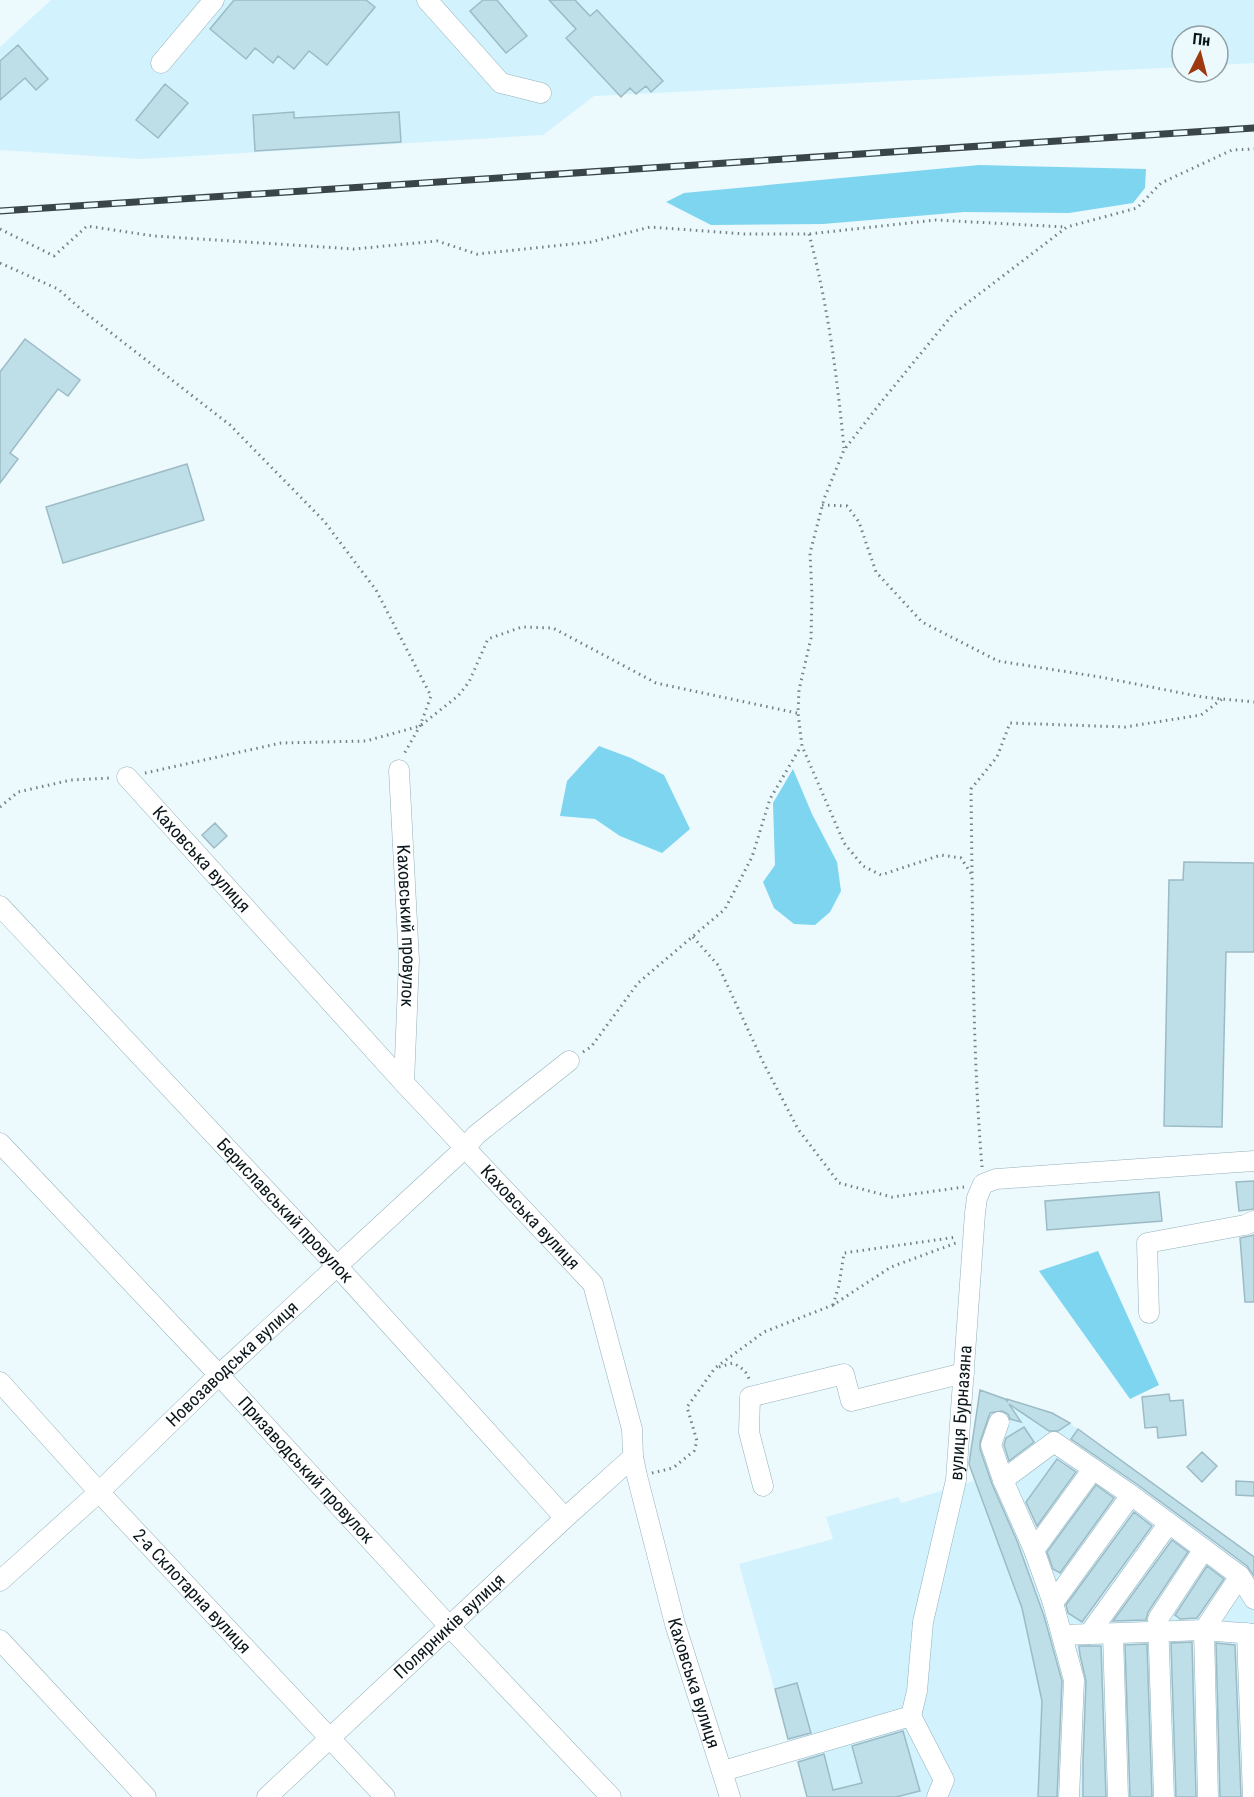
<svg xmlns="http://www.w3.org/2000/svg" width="1254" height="1797" viewBox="0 0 1254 1797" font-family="'Roboto Condensed',sans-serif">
	<rect width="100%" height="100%" fill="#ecf9fd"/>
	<path fill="#d2f3fe" d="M51 0H1254V63L1218 65V36H1182V67L594 96 543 135 142 159 0 150V47Z
		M980 1390 1052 1413 1071 1424 1148 1479 1254 1557V1797H807L796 1753 789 1741 739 1564 833 1539 826 1517 898 1497 901 1503 974 1481 968 1461Z"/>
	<path fill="#7ed5f0" d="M979 165 1146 169 1145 188 1133 203 1069 213 964 212 823 224 711 225 666 202 684 193Z
		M599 746 631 758 664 775 690 829 662 853 620 836 595 819 560 816 567 781Z
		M793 769 812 814 837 862 841 891 830 912 815 925 794 924 774 908 763 882 775 865 773 803Z
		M1098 1251 1159 1385 1130 1399 1039 1271Z"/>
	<path fill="#bedee8" stroke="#9cbbc5" stroke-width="1.5" d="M234 0H366L375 7 327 65 309 51 294 69 278 56 273 63 255 48 246 59 210 29Z
		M483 0H497L527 36 506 53 470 11Z
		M549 0H575L590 16 597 10 663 81 651 92 646 86 636 94 630 88 621 97 566 38 576 29Z
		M18 45 48 79 36 90 25 78 0 100V61Z
		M165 84 188 103 158 138 136 120Z
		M294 112V118L399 112 401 142 255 151 253 115Z
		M25 339 80 380 68 396 58 389 10 453 18 459 0 483V372Z
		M187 464 204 520 63 563 46 507Z
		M215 823 227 836 214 848 202 835Z
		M1184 862 1254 863V952H1226L1222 1127 1164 1126 1169 880H1183Z
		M1254 1181V1209L1239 1211 1236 1182Z
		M1159 1192 1162 1221 1047 1230 1045 1201Z
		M1254 1235V1302H1245L1240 1238Z
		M980 1390 1005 1399 1007 1401V1399L1052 1413 1070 1423 1058 1431H1049L1009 1404 1021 1422 1010 1419 1008 1414 1002 1411 990 1413 980 1442V1449L992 1484 1017 1541 1044 1616 1062 1681 1057 1797H1038L1042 1701 1022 1608 969 1464Z
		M1169 1394 1170 1401 1183 1400 1186 1435 1158 1438 1157 1427 1145 1428 1142 1397Z
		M1024 1427 1034 1442 1009 1461 1004 1445 1006 1438Z
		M1078 1429 1254 1557V1576L1247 1566 1211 1539 1138 1485 1071 1439Z
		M1202 1452 1217 1466 1202 1482 1187 1467Z
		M1057 1459 1076 1472 1037 1526 1026 1502Z
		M1236 1481 1254 1482V1496L1236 1495Z
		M1096 1485 1114 1498 1060 1573 1053 1569 1047 1552Z
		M1134 1512 1152 1526 1082 1622 1068 1613 1066 1605Z
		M1172 1540 1188 1552 1148 1612 1146 1620 1113 1621Z
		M1207 1566 1224 1579 1197 1618 1180 1619 1175 1615Z
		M1192 1642 1196 1797H1176L1171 1643Z
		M1216 1643 1235 1645 1241 1797H1220Z
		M1147 1644 1152 1797H1130L1125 1645Z
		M1079 1646H1101L1106 1797H1083V1761L1086 1681 1080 1655Z
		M797 1683 811 1733 788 1739 775 1689Z
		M903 1731 920 1791 896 1797H807L798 1762 824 1754 833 1790 862 1783 852 1746Z"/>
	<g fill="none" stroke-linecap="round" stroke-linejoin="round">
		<defs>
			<g id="minor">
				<path d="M427 0 501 83 541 93"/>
				<path d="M161 63 214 0"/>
				<path id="s1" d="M399 770 409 960 404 1083"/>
				<path id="s2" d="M127 777 404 1083 593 1284 632 1429 633 1457 637 1476 675 1624 730 1797"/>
				<path id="s3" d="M0 906 338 1267 565 1518"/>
				<path id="s4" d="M0 1143 219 1375 449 1626 611 1797"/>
				<path d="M1149 1313 1147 1243 1245 1225 1254 1221"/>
				<path id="s5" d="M0 1382 99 1492 385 1797"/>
				<path d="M999 1422 991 1445 1003 1480"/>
				<path d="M763 1486 749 1432 750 1397 844 1374 851 1401 964 1373"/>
				<path d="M1034 1550 1093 1469"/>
				<path id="s6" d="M0 1581 99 1492 219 1375 465 1148 476 1135 569 1061"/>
				<path d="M1053 1603 1131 1495"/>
				<path d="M1247 1633 1253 1797"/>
				<path d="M1089 1634 1169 1523"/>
				<path d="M1113 1634 1118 1797"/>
				<path d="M1063 1635 1204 1630 1254 1634"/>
				<path d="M0 1640 146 1797"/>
				<path d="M911 1716 944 1780 937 1797"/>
				<path id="s7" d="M723 1771 911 1716 917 1691 923 1622 956 1480 975 1213 977 1198 983 1184 996 1179 1254 1161"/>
				<path id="s8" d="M267 1797 565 1518 633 1457"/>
				<path d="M1069 1797 1074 1680 1053 1603 1034 1550 1003 1480 1054 1442 1131 1495 1240 1576 1254 1599"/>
				<path d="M1164 1797 1158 1619 1204 1549"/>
				<path d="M1208 1797 1204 1630 1240 1576"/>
			</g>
		</defs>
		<use href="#minor" stroke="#93b1bb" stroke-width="21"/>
		<path stroke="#748084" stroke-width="3" stroke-dasharray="1.5 4.5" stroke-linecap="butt" d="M0 229 54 256 87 226 154 236 354 249 437 241 477 254 591 242 650 227 745 234H809L936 220 1065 227
			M809 234C828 305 837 376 844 448
			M0 263 58 289 83 311 230 425 324 521 376 590 431 696 420 726 404 754
			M822 505 847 506 859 522 876 572 922 622 998 661 1100 677 1202 697 1254 702
			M145 773 281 743 366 741 420 726 458 696 469 682 488 639 522 627 553 628 656 683 797 713
			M0 807 18 792 71 780 111 778
			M972 873 971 789 997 757 1010 723 1125 727 1201 715 1222 699
			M693 937 718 965 763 1062 798 1129 839 1183 892 1197 964 1187
			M583 1052 591 1047 638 983 725 909 752 857 770 799 801 746
			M982 1167C974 1070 973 973 972 875L961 858 941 855 881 875 863 866 844 843 802 746 798 713 799 690 811 638 812 595 810 553 824 499 844 450 882 401 953 314 1067 227 1137 208 1161 183 1232 150 1254 149
			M833 1305 839 1285 844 1253 957 1237
			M719 1367 733 1363C742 1368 747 1371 750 1382
			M652 1473 673 1468 694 1451 697 1441 687 1407 715 1368 764 1332 833 1305 891 1267 956 1243"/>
		<use href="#minor" stroke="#fff" stroke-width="20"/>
		<defs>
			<path id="rail" d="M0 211 1254 128"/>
		</defs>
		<use href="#rail" stroke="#394549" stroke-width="7"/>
		<use href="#rail" stroke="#ecf9fd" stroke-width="4.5" stroke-dasharray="14" stroke-linecap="butt"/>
	</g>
	<g text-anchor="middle" stroke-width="5" stroke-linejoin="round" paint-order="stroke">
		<g font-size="18" fill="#0b171b" stroke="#ecf9fd">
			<text dy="6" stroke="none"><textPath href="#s2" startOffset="111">Каховська вулиця</textPath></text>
			<text dy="6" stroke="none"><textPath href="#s1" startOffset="156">Каховський провулок</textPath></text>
			<text dy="6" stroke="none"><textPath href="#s3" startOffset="417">Бериславський провулок</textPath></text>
			<text dy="6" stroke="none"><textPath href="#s2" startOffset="597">Каховська вулиця</textPath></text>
			<text dy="6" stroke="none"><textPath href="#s6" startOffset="318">Новозаводська вулиця</textPath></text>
			<text dy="6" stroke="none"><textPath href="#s7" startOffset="504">вулиця Бурназяна</textPath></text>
			<text dy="6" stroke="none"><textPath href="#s4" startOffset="448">Призаводський провулок</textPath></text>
			<text dy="6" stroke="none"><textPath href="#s5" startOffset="284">2-а Склотарна вулиця</textPath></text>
			<text dy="6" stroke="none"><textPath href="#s8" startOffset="250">Полярників вулиця</textPath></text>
			<text dy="6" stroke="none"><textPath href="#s2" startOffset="1101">Каховська вулиця</textPath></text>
		</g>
	</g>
	<g transform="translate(1200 54) rotate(6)"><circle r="28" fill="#ecf9fd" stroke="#929fa3" stroke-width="1.5"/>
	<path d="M0-4.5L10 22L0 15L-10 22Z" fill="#9f390f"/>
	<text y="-9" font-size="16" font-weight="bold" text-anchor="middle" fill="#0b171b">Пн</text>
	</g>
</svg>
